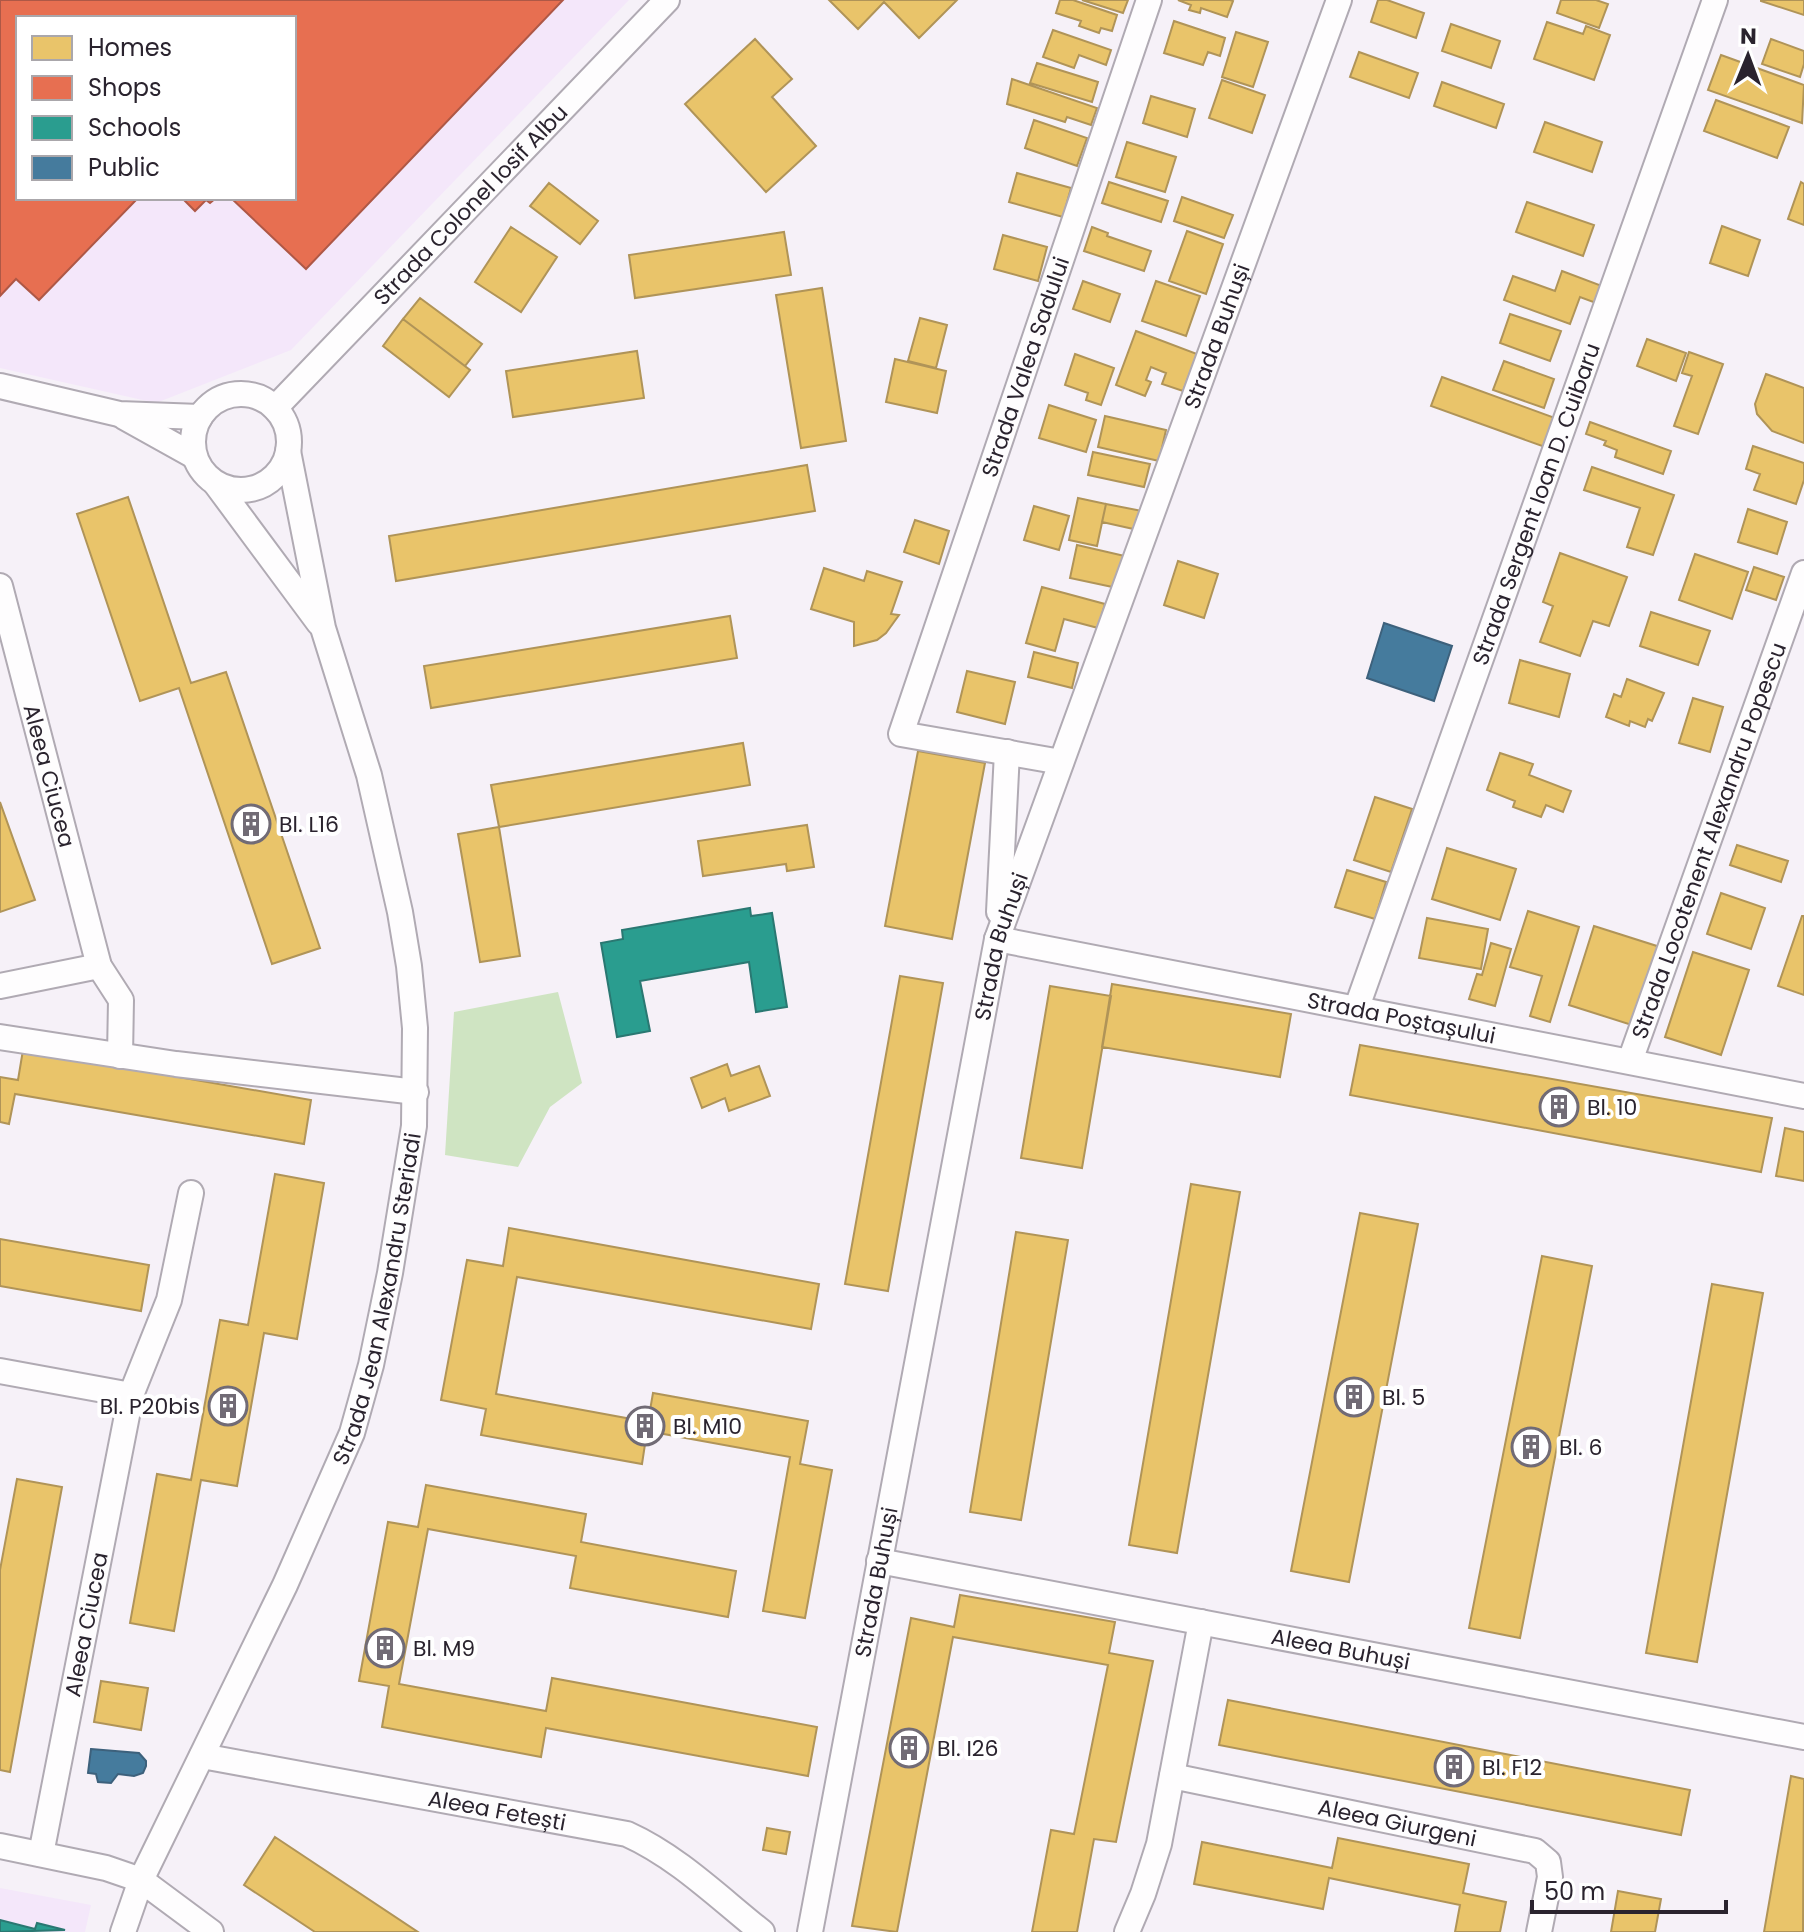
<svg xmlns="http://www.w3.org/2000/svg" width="1804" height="1932" viewBox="0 0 1804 1932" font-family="Poppins,sans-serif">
	<rect width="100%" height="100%" fill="#f6f1f8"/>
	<path fill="#f4e7fa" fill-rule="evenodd" d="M0 0H629L291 350 156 403 0 368ZM18 18H294V198H18Z
		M0 1888 91 1905 85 1932H0Z"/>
	<path fill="#cfe4c2" d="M558 992 582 1083 550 1107 518 1167 445 1155 454 1012Z"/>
	<path fill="#e9c46a" stroke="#b09458" stroke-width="2" d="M829 0H957L919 38 884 2 858 29Z
		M1060 0H1073L1117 15 1112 31 1101 28 1099 33 1079 26 1081 21 1056 13Z
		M1082 0H1128L1123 13Z
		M1178 0H1230L1233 1 1227 17 1201 8 1200 13 1189 10 1191 5Z
		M1378 0H1387L1424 13 1416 38 1371 22Z
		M1561 0H1596L1608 4 1599 28 1557 13Z
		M1761 0H1804V15L1761 1Z
		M1174 21 1225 38 1220 56 1208 52 1203 65 1164 53Z
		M1547 22 1583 34 1586 26 1610 35 1594 80 1534 59Z
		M1451 24 1500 41 1491 68 1442 51Z
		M1053 30 1111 50 1106 65 1079 55 1074 68 1043 57Z
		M1236 32 1268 42 1253 87 1222 77Z
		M755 39 792 79 772 97 816 146 766 192 685 104Z
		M1771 39 1804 51V64L1800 77 1762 64Z
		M1359 52 1418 73 1409 98 1350 77Z
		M1721 55 1804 85 1802 123 1708 90Z
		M1037 63 1098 82 1092 102 1030 83Z
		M1012 79 1097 108 1091 125 1067 117 1065 122 1007 104Z
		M1222 80 1265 95 1252 133 1209 118Z
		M1442 82 1504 104 1496 128 1434 106Z
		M1151 96 1195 109 1187 137 1143 123Z
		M1716 100 1789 127 1777 158 1704 131Z
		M1034 120 1087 138 1077 166 1025 148Z
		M1545 122 1602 142 1592 172 1534 152Z
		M1127 142 1176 157 1165 192 1116 177Z
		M1017 173 1071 188 1063 217 1009 202Z
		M1109 182 1168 201 1161 222 1102 203Z
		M1801 182 1804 184V225L1788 219Z
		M549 183 598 221 580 244 530 206Z
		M1182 197 1233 215 1224 238 1174 221Z
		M1527 202 1594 225 1583 256 1516 232Z
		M1722 226 1760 240 1748 276 1710 263Z
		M511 227 557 257 521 312 475 282Z
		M1092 227 1108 233 1107 236 1151 251 1144 271 1084 251Z
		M1187 231 1223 244 1206 294 1169 281Z
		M784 232 791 275 635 298 629 255Z
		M1003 235 1047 247 1038 281 994 269Z
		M1562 271 1602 286 1596 303 1580 297 1570 324 1504 300 1513 276 1555 291Z
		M1083 281 1120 294 1110 322 1073 309Z
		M1156 281 1200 296 1186 336 1142 321Z
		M822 288 846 441 801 448 776 295Z
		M420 298 482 344 465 366 403 319Z
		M1510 314 1561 331 1550 361 1500 343Z
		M920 318 947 325 936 368 908 361Z
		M403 319 470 370 449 397 383 346Z
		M1136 331 1197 354 1183 391 1162 384 1166 373 1151 367 1146 380 1151 382 1145 396 1116 385Z
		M1647 339 1686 353 1676 381 1637 366Z
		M637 351 644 398 513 417 506 371Z
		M1689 352 1723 364 1698 434 1674 426 1692 376 1682 373Z
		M1075 354 1114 368 1101 405 1086 400 1088 393 1065 385Z
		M895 359 946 371 937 413 886 402Z
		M1504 361 1554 379 1544 408 1493 390Z
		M1766 374 1804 388V443L1772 431 1757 414 1755 404Z
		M1442 377 1555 418 1545 447 1431 406Z
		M1049 405 1096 420 1086 452 1039 438Z
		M1105 416 1166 430 1159 461 1098 447Z
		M1590 422 1671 451 1663 474 1615 457 1617 450 1604 445 1606 441 1586 434Z
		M1753 446 1804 463V480L1796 504 1754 490 1760 474 1746 469Z
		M1093 452 1150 464 1144 487 1088 475Z
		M807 465 815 511 396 581 389 536Z
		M1592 467 1674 495 1653 555 1627 547 1640 508 1584 490Z
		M128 497 191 683 226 672 320 948 272 964 179 688 140 701 77 514Z
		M1078 498 1106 504 1097 546 1069 540Z
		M1106 504 1142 511 1138 530 1102 522Z
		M1034 506 1069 516 1059 550 1024 540Z
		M1748 509 1787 522 1777 554 1738 542Z
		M915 520 949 531 939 564 904 552Z
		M1077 545 1129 557 1122 589 1070 578Z
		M1560 553 1627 577 1609 626 1593 621 1580 656 1540 642 1553 606 1543 602Z
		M1695 554 1748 572 1732 619 1679 600Z
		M1178 561 1218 574 1204 618 1164 605Z
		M1754 567 1784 577 1776 600 1746 590Z
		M824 568 864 581 867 571 902 582 891 614 899 615 886 633 877 640 854 646V622L811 609Z
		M1042 587 1105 604 1098 628 1064 619 1055 651 1026 643Z
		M1651 612 1710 631 1698 665 1640 646Z
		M730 616 737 658 431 708 424 666Z
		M1034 652 1078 663 1072 688 1028 677Z
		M1520 660 1570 674 1559 717 1509 703Z
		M967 671 1015 682 1005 724 957 712Z
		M1627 679 1664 693 1652 721 1648 719 1645 727 1630 721 1629 726 1606 717 1614 694 1621 697Z
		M1693 698 1723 707 1710 752 1679 743Z
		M743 743 750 785 499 827 491 785Z
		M918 751 985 763 952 939 885 926Z
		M1500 753 1533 764 1529 775 1571 791 1563 812 1546 805 1541 817 1513 807 1515 801 1487 790Z
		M1375 797 1412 809 1391 872 1354 860Z
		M0 802 35 900 0 912Z
		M807 825 814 867 787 871 786 864 703 876 698 841Z
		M499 827 520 956 480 962 458 834Z
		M1737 845 1788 861 1781 882 1730 865Z
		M1447 848 1516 869 1500 920 1432 899Z
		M1347 870 1386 882 1375 919 1335 907Z
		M1721 893 1765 908 1751 949 1707 934Z
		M1528 911 1579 927 1550 1022 1530 1016 1542 976 1510 967Z
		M1802 916H1804V995L1778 986Z
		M1427 918 1488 929 1481 969 1419 958Z
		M1594 926 1660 947 1635 1026 1569 1005Z
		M1491 943 1511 949 1495 1006 1469 999 1477 974 1482 975Z
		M1693 952 1749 970 1721 1055 1665 1037Z
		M900 976 943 983 888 1291 845 1284Z
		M1112 984 1291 1014 1280 1077 1102 1047Z
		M1050 986 1111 996 1082 1168 1021 1158Z
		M1360 1045 1772 1118 1761 1172 1350 1095Z
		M23 1050 311 1100 304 1144 15 1094 9 1124 0 1122V1077L18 1080Z
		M727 1064 731 1076 759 1066 770 1096 729 1111 725 1098 702 1108 691 1078Z
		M1785 1128 1804 1132V1181L1776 1176Z
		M275 1174 324 1183 297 1339 264 1333 237 1486 201 1480 174 1631 130 1623 157 1474 191 1480 220 1320 248 1325Z
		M1191 1184 1240 1192 1177 1553 1129 1545Z
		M1360 1213 1418 1224 1349 1582 1291 1571Z
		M509 1228 819 1284 811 1329 517 1277 496 1394 648 1422 653 1393 808 1421 800 1464 832 1470 805 1618 763 1611 790 1457 647 1431 642 1464 481 1435 486 1409 441 1400 467 1260 503 1266Z
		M1016 1232 1068 1240 1021 1520 970 1512Z
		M0 1239 149 1265 141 1311 0 1286Z
		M1542 1256 1592 1266 1520 1638 1469 1628Z
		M1712 1284 1763 1293 1697 1662 1646 1653Z
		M17 1479 62 1487 10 1772 0 1770V1570Z
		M426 1485 586 1514 581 1542 736 1571 728 1617 570 1588 576 1556 428 1529 399 1684 546 1711 552 1678 817 1727 808 1776 546 1728 541 1757 382 1727 389 1686 359 1681 388 1522 418 1527Z
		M960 1595 1115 1622 1109 1653 1153 1661 1116 1842 1094 1839 1077 1932H1032L1051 1830 1074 1834 1108 1665 953 1637 897 1932 852 1926 911 1618 954 1627Z
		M101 1681 148 1688 141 1730 94 1722Z
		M1228 1700 1690 1790 1681 1835 1219 1745Z
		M1791 1776 1804 1779 1803 1932H1764Z
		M767 1828 790 1832 786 1854 763 1850Z
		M275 1837 418 1932H315L244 1885Z
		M1338 1838 1469 1864 1463 1893 1506 1902 1500 1932H1455L1460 1905 1329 1878 1323 1909 1194 1884 1202 1842 1332 1868Z
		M1618 1891 1661 1899 1655 1932H1611Z"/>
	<path fill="#e76f51" stroke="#ae5846" stroke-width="2" d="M0 0H563L306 269 231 198H294V18H18V198H138L39 300 16 279 0 296Z
		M182 198H216L210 203 206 200 195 211Z"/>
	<path fill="#2a9d8f" stroke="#2a7872" stroke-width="2" d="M750 908 751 916 772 913 787 1007 756 1012 749 962 640 981 650 1031 617 1037 601 943 623 939 622 930Z
		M0 1920 35 1929 37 1923 65 1930 0 1932Z"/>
	<path fill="#457b9d" stroke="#3d617c" stroke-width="2" d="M1384 623 1452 646 1434 701 1367 678Z
		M91 1749 139 1753 146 1761V1766L143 1773 134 1776 118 1774 111 1783 98 1782 96 1774 88 1773Z"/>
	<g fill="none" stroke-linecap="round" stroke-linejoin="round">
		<defs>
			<g id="street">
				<path d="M0 386 119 414 200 417"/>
				<circle cx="241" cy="442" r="48"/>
				<path id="s1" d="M275 408 667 0"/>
				<path d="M124 417 194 456"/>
				<path d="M216 484 319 623"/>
				<path id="s2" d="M0 586 99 966 121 1000 120 1056"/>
				<path id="s3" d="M1061 762 901 734 1149 0"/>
				<path d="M999 912 1007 752"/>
				<path id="s4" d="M997 939 1804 1096"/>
				<path d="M0 986 99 966"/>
				<path id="s5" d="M1357 1007 1715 0"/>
				<path d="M0 1037 176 1064 416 1092"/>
				<path id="s6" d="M1630 1061 1804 573"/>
				<path d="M0 1371 131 1395"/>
				<path id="s7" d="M879 1561 1804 1737"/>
				<path id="s8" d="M202 1756 627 1834C678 1857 719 1898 762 1932"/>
				<path id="s9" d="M1172 1776 1535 1851 1548 1862 1550 1877 1539 1932"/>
				<path d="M0 1846 106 1868 141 1880 211 1932"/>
				<path id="s10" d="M41 1854 131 1395 169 1300 191 1193"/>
				<path id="s11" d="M123 1932 141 1880 285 1585 352 1433 371 1365 390 1273 414 1126 415 1028 409 966 400 912 369 775 323 628 288 451"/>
				<path id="s12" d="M810 1932 997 939 1339 0"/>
				<path d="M1127 1932 1143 1894 1159 1844 1201 1622"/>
			</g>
		</defs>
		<use href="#street" stroke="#b0aab3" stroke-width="28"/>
		<use href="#street" stroke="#fefdfe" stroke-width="24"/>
	</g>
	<defs>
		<symbol id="building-ring" viewBox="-11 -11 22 22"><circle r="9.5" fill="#fff" stroke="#716b75" stroke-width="1.5"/><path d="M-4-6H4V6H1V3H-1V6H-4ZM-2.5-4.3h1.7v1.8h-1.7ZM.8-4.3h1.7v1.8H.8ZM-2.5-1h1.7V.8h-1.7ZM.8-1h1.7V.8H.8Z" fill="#716b75"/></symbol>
	</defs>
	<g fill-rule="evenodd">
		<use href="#building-ring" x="229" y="802" width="44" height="44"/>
		<use href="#building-ring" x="1537" y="1085" width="44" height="44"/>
		<use href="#building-ring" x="1332" y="1375" width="44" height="44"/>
		<use href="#building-ring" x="206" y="1384" width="44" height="44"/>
		<use href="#building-ring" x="623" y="1404" width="44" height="44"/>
		<use href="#building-ring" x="1509" y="1425" width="44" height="44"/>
		<use href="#building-ring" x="363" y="1626" width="44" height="44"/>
		<use href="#building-ring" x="887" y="1726" width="44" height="44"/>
		<use href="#building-ring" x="1432" y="1745" width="44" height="44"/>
	</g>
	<g text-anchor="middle" stroke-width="8" stroke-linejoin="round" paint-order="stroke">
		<g font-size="22" fill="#2a232e" stroke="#fff">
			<text dy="8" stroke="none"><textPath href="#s1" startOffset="282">Strada Colonel Iosif Albu</textPath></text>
			<text dy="8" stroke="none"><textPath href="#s12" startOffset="1652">Strada Buhuși</textPath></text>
			<text dy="8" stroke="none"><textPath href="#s3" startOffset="550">Strada Valea Sadului</textPath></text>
			<text dy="8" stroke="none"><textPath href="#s5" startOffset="534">Strada Sergent Ioan D. Cuibaru</textPath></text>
			<text dy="8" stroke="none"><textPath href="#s2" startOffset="196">Aleea Ciucea</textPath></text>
			<text dy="8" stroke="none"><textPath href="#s6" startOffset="234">Strada Locotenent Alexandru Popescu</textPath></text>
			<text dy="8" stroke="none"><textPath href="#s12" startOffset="1004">Strada Buhuși</textPath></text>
			<text dy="8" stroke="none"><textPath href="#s4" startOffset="412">Strada Poștașului</textPath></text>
			<text dy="8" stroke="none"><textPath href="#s11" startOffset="686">Strada Jean Alexandru Steriadi</textPath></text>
			<text dy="8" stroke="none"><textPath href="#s12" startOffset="356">Strada Buhuși</textPath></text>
			<text dy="8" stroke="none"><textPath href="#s10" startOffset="234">Aleea Ciucea</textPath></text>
			<text dy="8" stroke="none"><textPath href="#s7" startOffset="470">Aleea Buhuși</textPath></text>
			<text dy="8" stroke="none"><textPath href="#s8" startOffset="300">Aleea Fetești</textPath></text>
			<text dy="8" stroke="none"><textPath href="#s9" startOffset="230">Aleea Giurgeni</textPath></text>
		</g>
		<g font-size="22" fill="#2a232e" stroke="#fff" text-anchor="start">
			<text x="279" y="832">Bl. L16</text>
			<text x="1587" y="1115">Bl. 10</text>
			<text x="1382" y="1405">Bl. 5</text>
			<text x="200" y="1414" text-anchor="end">Bl. P20bis</text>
			<text x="673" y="1434">Bl. M10</text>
			<text x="1559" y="1455">Bl. 6</text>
			<text x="413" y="1656">Bl. M9</text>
			<text x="937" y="1756">Bl. I26</text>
			<text x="1482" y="1775">Bl. F12</text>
		</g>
	</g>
	<rect x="16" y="16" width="280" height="184" fill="#ffffff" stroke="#aaa7ab" stroke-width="2"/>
	<rect x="32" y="36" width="40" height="24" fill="#e9c46a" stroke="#aaa7ab" stroke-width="2"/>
	<text x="88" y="56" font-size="24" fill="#2a232e">Homes</text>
	<rect x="32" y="76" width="40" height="24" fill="#e76f51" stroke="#aaa7ab" stroke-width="2"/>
	<text x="88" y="96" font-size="24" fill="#2a232e">Shops</text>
	<rect x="32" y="116" width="40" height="24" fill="#2a9d8f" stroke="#aaa7ab" stroke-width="2"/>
	<text x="88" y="136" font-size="24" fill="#2a232e">Schools</text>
	<rect x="32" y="156" width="40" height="24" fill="#457b9d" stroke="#aaa7ab" stroke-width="2"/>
	<text x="88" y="176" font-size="24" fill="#2a232e">Public</text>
	<g transform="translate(1748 56) rotate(1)" stroke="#ffffff" stroke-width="6" paint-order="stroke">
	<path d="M0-6L14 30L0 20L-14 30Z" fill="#2a232e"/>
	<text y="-12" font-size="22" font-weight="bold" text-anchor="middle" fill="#2a232e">N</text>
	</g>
	<path d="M1532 1900v12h194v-12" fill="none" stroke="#2a232e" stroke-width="4"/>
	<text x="1544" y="1900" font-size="24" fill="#2a232e" stroke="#ffffff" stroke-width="6" paint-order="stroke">50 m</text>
</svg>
